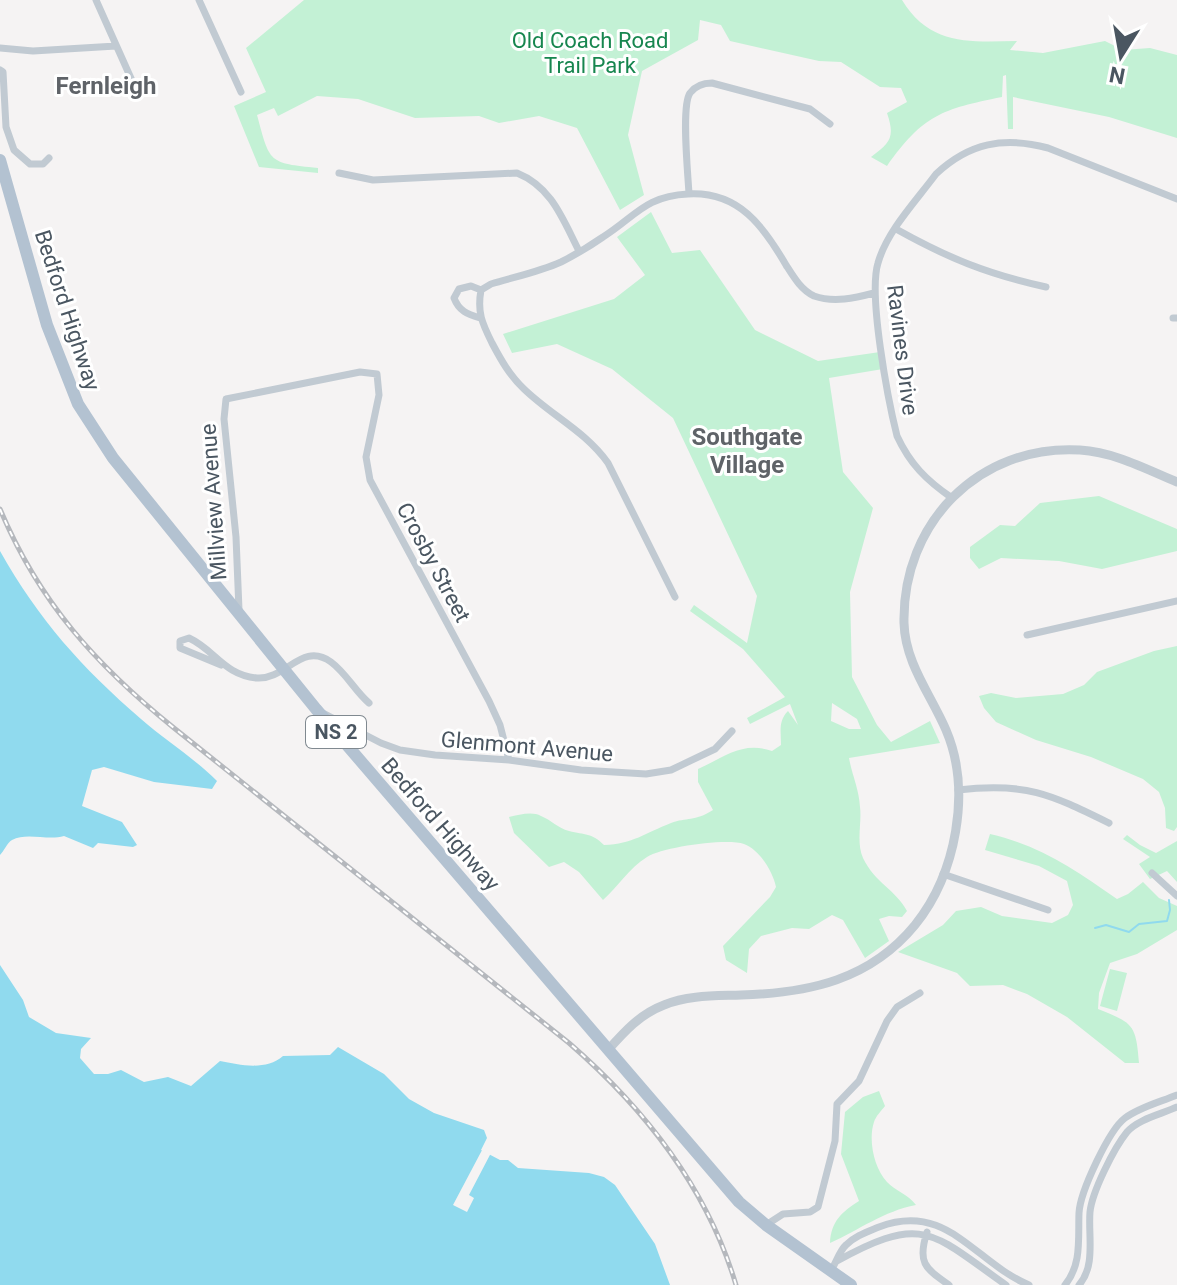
<svg xmlns="http://www.w3.org/2000/svg" width="1177" height="1285" viewBox="0 0 1177 1285" font-family="Roboto,sans-serif">
	<rect width="100%" height="100%" fill="#f5f3f3"/>
	<path fill="#c3f1d5" fill-rule="evenodd" d="M304 0H902C930 46 970 42 1017 41L1010 50 1043 53 1105 41 1123 50 1150 48 1177 55V138L1109 117 1013 97V129H1008L1006 75 1003 76 1002 97C942 109 923 115 887 166L871 157C891 142 895 137 887 113L907 102 901 88 880 87 841 62 819 61 730 41 721 25 700 20 698 40 642 71 628 135 644 195 620 210 577 128 539 116 499 123 479 116 415 118 358 99 317 96 278 116 274 108 257 115C270 163 268 163 318 168V173L259 167 234 106 266 92 246 48Z
		M651 212 672 253 700 250 755 330 818 361 880 352 883 369 829 378 843 472 873 508 850 592 852 677 877 725 891 742 930 721 940 743 849 758C852 775 859 789 860 807 862 823 856 842 863 858 875 883 896 890 907 911L902 917 889 916 879 919 889 941 865 958 843 920 832 915 809 929 792 928 761 936 749 949 747 973 726 960 723 946 770 897 776 887C773 872 760 850 744 844 726 838 663 847 647 857 629 868 618 887 603 900L579 872 564 862 549 867 514 833 509 817C519 815 532 811 541 816 551 820 558 828 569 831 585 835 592 833 604 845 633 844 645 833 671 823 687 817 694 822 713 810L698 782V769C725 757 742 741 772 751L781 745C781 732 778 721 788 711L798 725 790 704 750 724 747 718 785 697 743 649 690 611 694 605 747 643 757 596 673 418 612 369 557 344 512 353 503 334 614 299 645 275 617 237ZM832 703 857 719 861 729H849L831 721Z
		M1099 496 1177 529V551L1102 569 1059 561 1001 558 979 569 970 558V547L1000 525 1015 526 1040 503Z
		M1177 646V827L1174 831 1166 828 1165 808 1159 792 1143 779 1091 757 1036 740 996 722 984 708 979 696 991 693 1016 698 1063 694 1084 685 1097 672 1154 651Z
		M990 834C1042 846 1075 870 1117 899L1128 894 1143 882 1159 898 1177 906V930L1137 954 1110 963 1099 993 1098 1009C1133 1023 1136 1024 1139 1063H1125L1067 1017 1027 994 1003 985 970 986 957 973 898 952 943 925 956 911 981 907 1002 916 1052 923 1068 915 1073 905 1067 881 1039 866 985 850Z
		M1127 835 1140 845 1156 853 1177 841V882L1167 871 1150 879 1139 864 1150 857 1123 839Z
		M1110 969 1127 973 1117 1011 1100 1006Z
		M879 1091 885 1106C881 1111 876 1116 874 1122 868 1140 874 1168 887 1182 895 1191 908 1194 916 1205 884 1211 859 1230 830 1243 831 1221 842 1212 859 1201L841 1154 845 1112 863 1097Z"/>
	<path fill="#90daee" d="M0 551C39 620 81 667 141 719 165 740 194 758 217 781L212 789 154 782 104 767 92 770 82 806 122 822 137 845 133 847 98 843 93 848 64 836C48 841 27 832 12 840 7 843 4 851 0 855Z
		M0 965 23 1000 29 1017 56 1033 91 1038 81 1049 80 1058 94 1074H108L121 1070 144 1082 168 1077 191 1086 220 1061C240 1065 266 1071 283 1056L330 1055 338 1047 384 1074 409 1099 434 1113 484 1130 487 1138 481 1150 500 1160H508L518 1168 589 1173 604 1177 615 1185 655 1244 670 1285H0Z"/>
	<path fill="#f5f3f3" d="M490 1135 491 1139 486 1148 492 1151 469 1195 474 1198 467 1212 453 1205Z"/>
	<g fill="none" stroke-linecap="round" stroke-linejoin="round">
		<path stroke="#90daee" stroke-width="2" d="M1095 928 1106 925 1129 932 1139 924 1167 921 1170 910 1169 900"/>
		<path stroke="#c1cad2" stroke-width="7" d="M96 0 138 94
			M199 0 241 92
			M0 48 33 51 116 46
			M0 70 3 72 6 127 14 150 30 164H43L49 158
			M339 173 373 180 517 173C552 187 563 220 579 251
			M689 194C688 174 681 106 690 93 696 85 704 83 712 83L810 109 830 124
			M896 229C948 258 987 274 1046 287
			M480 318C467 314 459 311 454 298L459 289 471 286 481 290
			M1173 318H1177
			M952 498C926 480 910 464 897 436 888 400 868 295 878 263 887 231 916 201 936 174 969 143 1004 136 1048 148L1177 199
			M675 597 608 463C585 431 552 416 524 389 510 376 501 360 492 343 482 323 477 312 481 290L491 284C514 277 539 272 561 262 575 255 590 246 603 237 635 217 645 196 688 194 739 191 764 227 786 265 793 276 801 290 814 296 834 303 855 298 874 293
			M239 610 236 537 224 419 226 399 360 372 377 374 379 395 366 457 370 480 489 701 500 725 509 760
			M1027 635 1177 601
			M221 665 180 648V641L189 638C215 650 224 675 257 678 286 680 302 641 331 662 346 673 355 691 369 703
			M321 712 381 743 400 750 435 755 509 760 581 770 646 774 671 770 715 749 732 731
			M958 790C1026 782 1050 794 1109 823
			M1152 873 1177 896
			M943 874 1048 910
			M766 1225 783 1214 810 1212 818 1207 835 1141 837 1104 859 1081 887 1021 897 1007 920 993
			M927 1232C917 1263 925 1268 949 1285
			M837 1261C924 1213 932 1233 1006 1285
			M830 1272C836 1264 839 1251 846 1245 855 1236 867 1232 879 1227 947 1201 974 1262 1029 1285
			M1065 1285C1082 1264 1078 1239 1079 1213 1080 1192 1109 1130 1125 1118 1140 1107 1160 1102 1177 1095
			M1079 1285C1096 1266 1088 1235 1090 1212 1092 1192 1114 1148 1127 1132 1138 1119 1162 1114 1177 1107"/>
		<path stroke="#c1cad2" stroke-width="9" d="M608 1050C624 1032 640 1014 664 1005 688 995 715 996 741 995 809 993 870 980 915 925 956 874 972 791 946 730 931 695 905 663 904 623 902 523 979 444 1080 450 1114 452 1146 469 1177 482"/>
		<path stroke="#b3c2d1" stroke-width="12" d="M0 160 47 325 78 404 113 458 316 709 739 1202 766 1225 851 1285"/>
		<defs>
			<path id="rail" d="M0 509C39 602 96 665 174 728L569 1043C645 1109 707 1187 736 1285"/>
		</defs>
		<use href="#rail" stroke="#b5b8bd" stroke-width="5"/>
		<use href="#rail" stroke="#fff" stroke-width="2" stroke-dasharray="6" stroke-linecap="butt"/>
	</g>
	<g text-anchor="middle" stroke-width="6" stroke-linejoin="round" paint-order="stroke">
		<rect fill="#fff" stroke="#808990" stroke-width="2" x="306" y="716" width="60" height="32" rx="6"/>
		<g font-size="20" font-weight="bold" fill="#4a5661">
			<text x="336" y="739">NS 2</text>
		</g>
		<g font-size="22" fill="#17864f" stroke="#fff">
			<text x="590" y="48">Old Coach Road<tspan x="590" dy="25">Trail Park</tspan></text>
		</g>
		<g font-size="22" fill="#4a5661" stroke="#fff">
			<text transform="translate(68 310) rotate(72)" y="8">Bedford Highway</text>
			<text transform="translate(903 350) rotate(83)" y="8">Ravines Drive</text>
			<text transform="translate(213 502) rotate(-94)" y="8">Millview Avenue</text>
			<text transform="translate(434 562) rotate(62)" y="8">Crosby Street</text>
			<text transform="translate(527 746) rotate(5)" y="8">Glenmont Avenue</text>
			<text transform="translate(441 824) rotate(49)" y="8">Bedford Highway</text>
		</g>
		<g font-size="24" font-weight="bold" fill="#5f6368" stroke="#fff">
			<text x="106" y="94">Fernleigh</text>
			<text x="747" y="445">Southgate<tspan x="747" dy="28">Village</tspan></text>
		</g>
	</g>
	<g transform="translate(1121 56) rotate(191)" stroke="#ffffff" stroke-width="6" paint-order="stroke">
	<path d="M0-6L14 30L0 20L-14 30Z" fill="#4a5661"/>
	<text y="-12" font-size="22" font-weight="bold" text-anchor="middle" fill="#4a5661">N</text>
	</g>
</svg>
